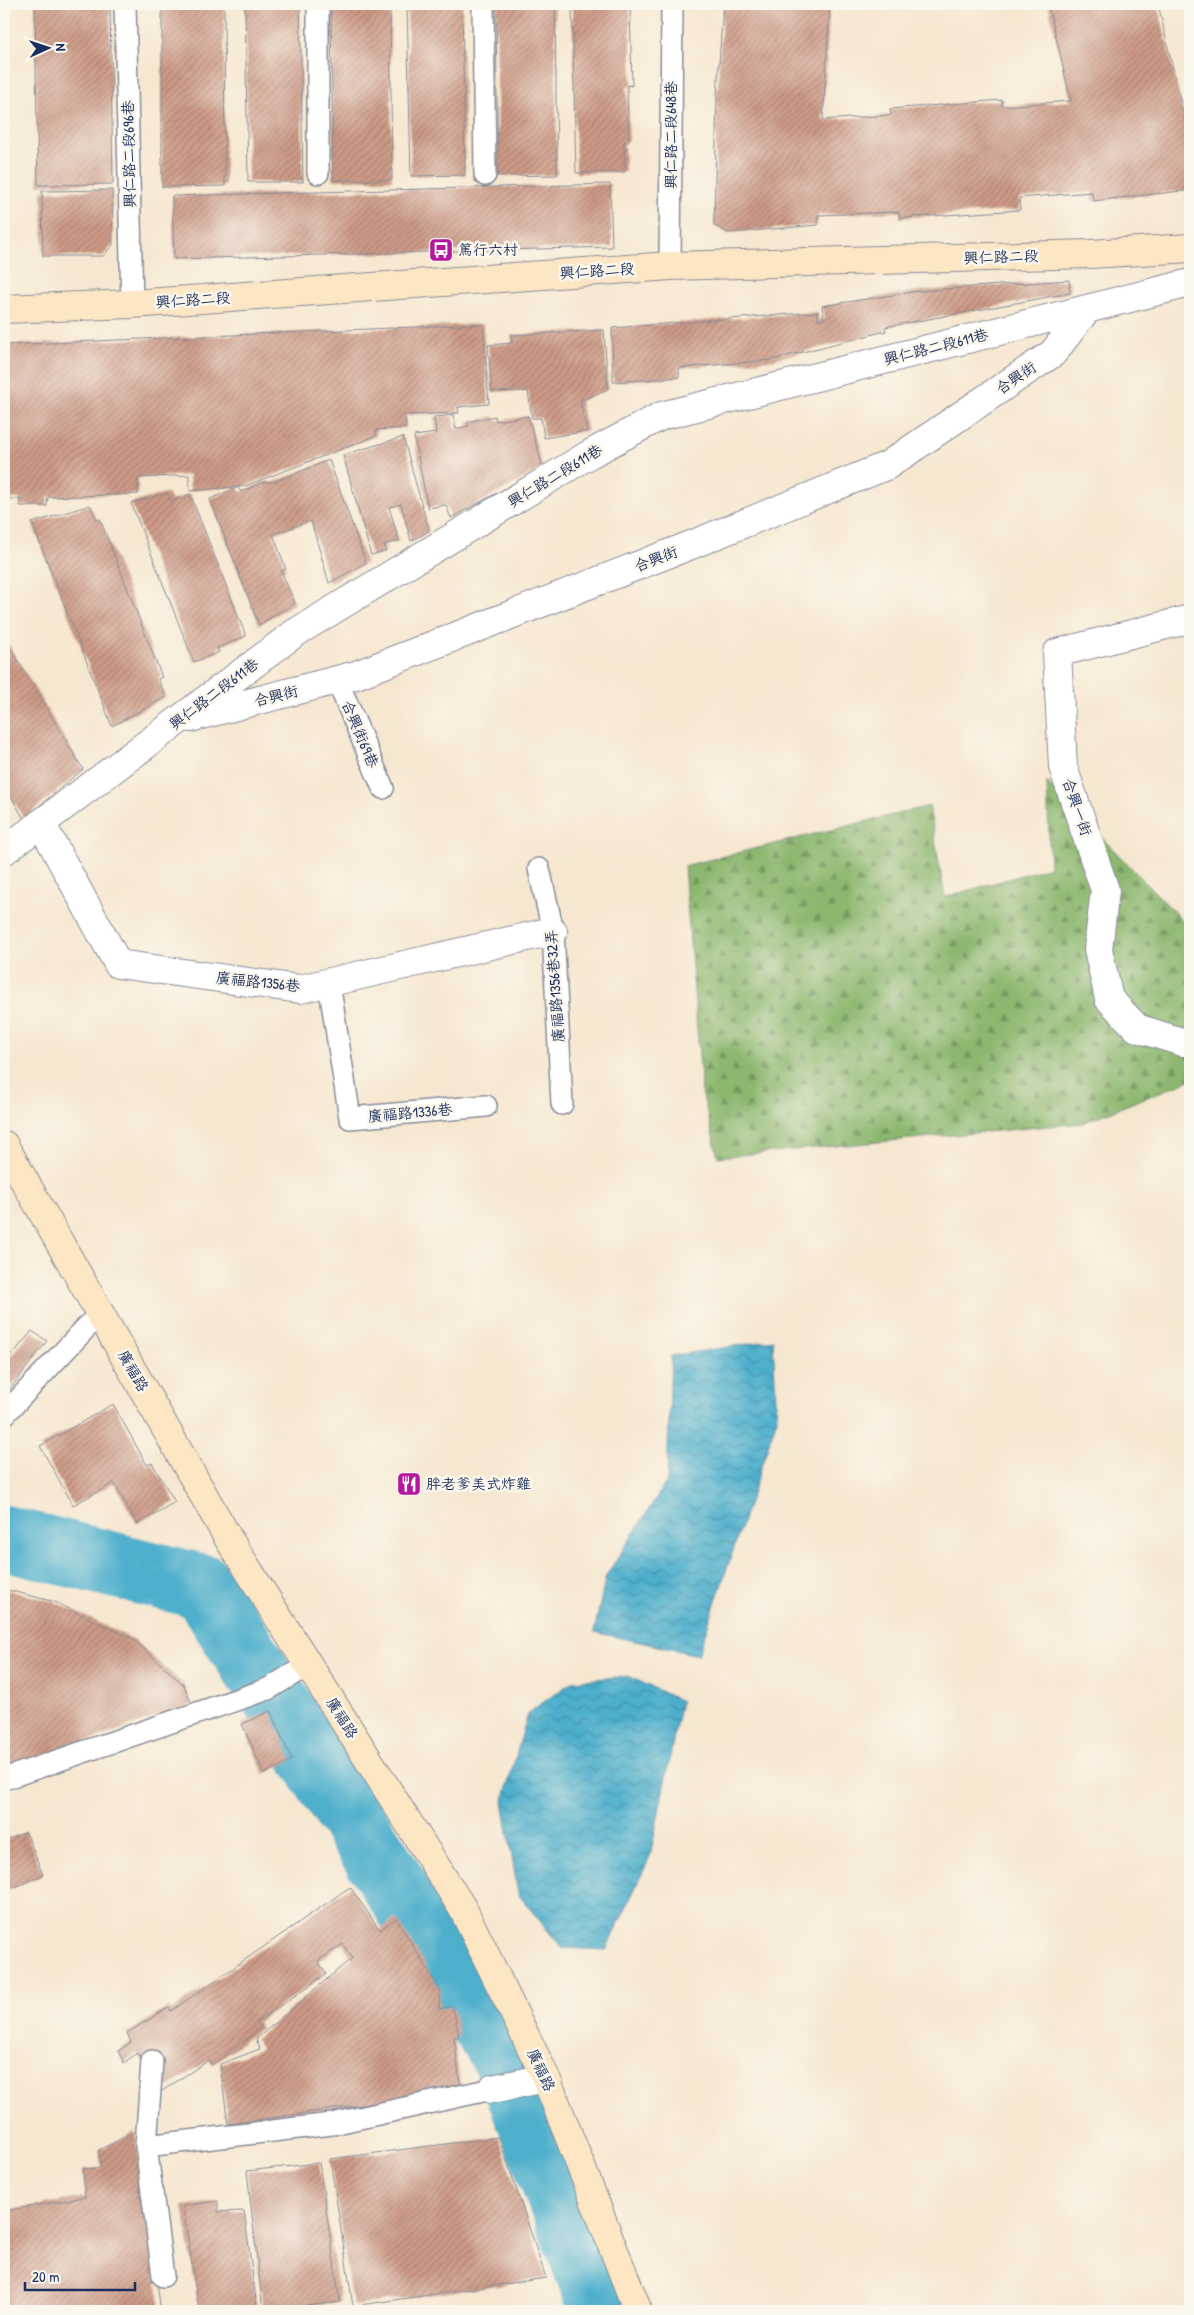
<svg xmlns="http://www.w3.org/2000/svg" width="1194" height="2315" viewBox="0 0 1194 2315" font-family="'Patrick Hand','LXGW WenKai TC',sans-serif">
	<defs>
		<pattern id="forest-firs" width="22" height="20" patternUnits="userSpaceOnUse" patternTransform="scale(1.25)"><rect width="22" height="20" fill="#8cb76e"/><path d="M5 1l3.5 6h-7zM16 11l3.5 6h-7z" fill="#72955e"/></pattern>
		<pattern id="water-waves" width="16" height="10" patternUnits="userSpaceOnUse" patternTransform="scale(1.25)"><rect width="16" height="10" fill="#4dafcc"/><path d="M0 5q4-4 8 0t8 0" fill="none" stroke="#3f8fa9"/></pattern>
		<pattern id="building-hatch" width="6" height="6" patternUnits="userSpaceOnUse" patternTransform="scale(1.25)"><rect width="6" height="6" fill="#ce9a86"/><path d="M-1 1l2-2M0 6l6-6M5 7l2-2" fill="none" stroke="#a67e71"/></pattern>
	</defs>
	<rect width="100%" height="100%" fill="#fbf7ec"/>
	<filter id="ink" filterUnits="userSpaceOnUse"><feTurbulence type="fractalNoise" baseFrequency=".02" numOctaves="2"/><feDisplacementMap in="SourceGraphic" scale="10" xChannelSelector="R" yChannelSelector="G"/><feConvolveMatrix kernelMatrix="1 2 1 2 8 2 1 2 1" color-interpolation-filters="sRGB"/></filter>
	<filter id="wash" filterUnits="userSpaceOnUse"><feTurbulence type="fractalNoise" baseFrequency=".0096" numOctaves="4" result="noise"/><feDisplacementMap in="SourceGraphic" scale="20" xChannelSelector="R" yChannelSelector="G"/><feGaussianBlur stdDeviation="1.12" result="paint"/><feColorMatrix in="noise" values="0 0 0 0 0 0 0 0 0 0 0 0 0 0 0 0 0 1.4 0 .05"/><feComposite in="paint" operator="in"/></filter>
	<g filter="url(#wash)">
		<rect width="100%" height="100%" fill="#f6e7d0"/>
		<path fill="url(#forest-firs)" stroke="#547366" d="M1047 782 1190 928V1080L1082 1123 718 1157 702 1092 684 866 929 806 945 897 1050 867Z"/>
		<path fill="url(#water-waves)" stroke="#346f95" d="M773 1340 777 1419 698 1655 594 1632 606 1576 667 1481 671 1356Z
			M628 1676 681 1701 650 1857 606 1950 562 1948 518 1894 503 1801 528 1713 573 1681Z"/>
		<g fill="none" stroke-linecap="round" stroke-linejoin="round">
			<path stroke="#4dafcc" stroke-width="66" d="M4 1538 203 1587 507 2061 603 2311"/>
		</g>
		<g id="blocks">
			<path fill="url(#building-hatch)" d="M35 4H110L113 184 38 185Z
				M162 4H224L225 186 162 187Z
				M245 4H300L303 182H248Z
				M331 4H390L392 180H333Z
				M407 4H462L465 175 411 176Z
				M496 4H555L557 175 498 176Z
				M572 4H630L632 86 627 85 629 142H624L625 172 576 173Z
				M723 4H830L823 120 891 115 890 109 1002 100V106L1071 101 1048 4H1158L1190 143V190L1093 201 1092 192 1019 198 1020 210 900 218 899 212 818 215V225L727 233 714 225 717 95Z
				M610 184 612 247 174 259 172 196Z
				M112 190 113 245 103 256H43L42 191Z
				M1069 280 1070 293 885 327 886 331 771 360 679 368V377L613 382 612 328 818 312V320L824 319 822 306 918 291Z
				M483 324 489 404 458 407 459 413 405 415 406 428 376 430V436L245 486 190 491 189 475 138 478V494L48 497 47 506H20V499H4V345Z
				M604 330 608 389 580 401 587 431 544 438 541 418H532L528 391 492 392 488 345 512 343 511 335Z
				M453 415 456 429 468 426V422L495 416 496 421 528 416 543 468 451 518 446 505 428 508 414 436 436 433 434 417Z
				M403 437 429 531 411 541 401 504 389 507 399 541 384 545 386 551 371 555 343 455Z
				M329 460 366 563 329 583 311 521 273 534 286 569 281 571 295 603 259 625 210 499 238 487 241 492 263 482H274Z
				M167 493 171 501 190 494 246 636 217 648 219 652 194 662 131 503Z
				M90 505 97 520 100 519 162 677 158 679 166 697 112 726 32 523Z
				M4 637 83 769 24 819 4 784Z
				M32 1331 47 1341 4 1397V1339L12 1355Z
				M113 1404 147 1465 152 1463 175 1502 137 1524 114 1483 73 1505 40 1446Z
				M4 1589 55 1602 133 1639 184 1685 192 1705 4 1770Z
				M270 1711 292 1760 264 1774 242 1724Z
				M26 1832 43 1875 4 1892V1841Z
				M350 1887 380 1930 396 1918 440 1989 439 2009 453 2006 459 2037H454L461 2091 228 2124 220 2064 260 2049 256 2039 352 1958 343 1944 318 1961 326 1974 257 2022 261 2028 212 2065 209 2060 162 2091 137 2053 124 2063 118 2051 131 2042 127 2033 169 2007 171 2011Z
				M135 2132 161 2311H4V2211L85 2197 83 2169 101 2168 99 2150Z
				M499 2137 546 2278 353 2306 330 2159Z
				M319 2163 340 2302 263 2311 247 2171Z
				M218 2201V2212L244 2211 257 2308 231 2311H199L183 2206Z"/>
		</g>
	</g>
	<g filter="url(#ink)">
		<use href="#blocks" fill-opacity="0" stroke="#888b97" stroke-width="1"/>
		<g fill="none" stroke-linecap="round" stroke-linejoin="round">
			<defs>
				<path id="lane" d="M125 4 132 304
					M483 4 485 175
					M318 173V4
					M670 266 672 4
					M337 680 383 788
					M539 869 553 931 562 1104
					M329 983 350 1118 486 1106
					M4 1415 100 1313
					M4 1779 268 1689 308 1665
					M152 2061 146 2146 163 2276
					M146 2146 332 2124 492 2089"/>
				<path id="street" d="M1190 619 1057 653 1063 767 1105 890 1098 949 1109 999 1137 1028 1182 1042H1190
					M190 718 356 675 691 545 888 465 1053 353 1087 309
					M41 823 118 964 300 989 553 931
					M4 851 295 633 590 454 661 416 1190 283
					M492 2089 546 2078"/>
				<path id="secondary" d="M4 309 132 304 670 266 1090 254 1190 248
					M4 1145 228 1538 463 1909 546 2078 638 2311"/>
			</defs>
			<use href="#lane" stroke="#888b97" stroke-width="24"/>
			<use href="#street" stroke="#888b97" stroke-width="30"/>
			<use href="#secondary" stroke="#888b97" stroke-width="30"/>
			<use href="#lane" stroke="#fff" stroke-width="21"/>
			<use href="#street" stroke="#fff" stroke-width="28"/>
			<use href="#secondary" stroke="#fce6c4" stroke-width="28"/>
		</g>
	</g>
	<defs>
		<symbol id="bus-square" viewBox="-11 -11 22 22"><rect x="-9" y="-9" width="18" height="18" rx="4" fill="#b5179e" stroke="#fbf7ec"/><path d="M-5-6H5V4H4V6H2V4H-2V6H-4V4H-5ZM-3.5-4V0h7V-4ZM-3.5 1.2v1.5H-2V1.2ZM2 1.2v1.5H3.5V1.2Z" fill="#fff"/></symbol>
		<symbol id="restaurant-square" viewBox="-11 -11 22 22"><rect x="-9" y="-9" width="18" height="18" rx="4" fill="#b5179e" stroke="#fbf7ec"/><path d="M-5-6h1v4h1v-4h1v4h1v-4h1v5L-1.5 .5V6h-2V.5L-5-1ZM5-6V6H3V1.5H1.5Q1.5-4 5-6Z" fill="#fff"/></symbol>
	</defs>
	<g fill-rule="evenodd">
		<use href="#bus-square" x="427" y="236" width="28" height="28"/>
		<use href="#restaurant-square" x="395" y="1470" width="28" height="28"/>
	</g>
	<g text-anchor="middle" stroke-width="5" stroke-linejoin="round" paint-order="stroke">
		<g font-size="15" fill="#1b2f5e" stroke="#fbf7ec">
			<text transform="translate(671 135) rotate(-90)" y="5">興仁路二段648巷</text>
			<text transform="translate(129 154) rotate(-91)" y="5">興仁路二段696巷</text>
			<text transform="translate(1001 257) rotate(-2)" y="5">興仁路二段</text>
			<text transform="translate(597 271) rotate(-4)" y="5">興仁路二段</text>
			<text transform="translate(193 300) rotate(-4)" y="5">興仁路二段</text>
			<text transform="translate(936 347) rotate(-14)" y="5">興仁路二段611巷</text>
			<text transform="translate(1016 378) rotate(-34)" y="5">合興街</text>
			<text transform="translate(555 476) rotate(-31)" y="5">興仁路二段611巷</text>
			<text transform="translate(656 559) rotate(-21)" y="5">合興街</text>
			<text transform="translate(214 694) rotate(-37)" y="5">興仁路二段611巷</text>
			<text transform="translate(276 696) rotate(-14)" y="5">合興街</text>
			<text transform="translate(360 734) rotate(67)" y="5">合興街69巷</text>
			<text transform="translate(1077 807) rotate(71)" y="5">合興一街</text>
			<text transform="translate(258 982) rotate(6)" y="5">廣福路1356巷</text>
			<text transform="translate(555 986) rotate(-94)" y="5">廣福路1356巷32弄</text>
			<text transform="translate(410 1113) rotate(-5)" y="5">廣福路1336巷</text>
			<text transform="translate(133 1371) rotate(60)" y="5">廣福路</text>
			<text transform="translate(342 1718) rotate(58)" y="5">廣福路</text>
			<text transform="translate(541 2070) rotate(65)" y="5">廣福路</text>
		</g>
		<g font-size="15" fill="#1b2f5e" stroke="#fbf7ec" text-anchor="start">
			<text x="458" y="255">篤行六村</text>
			<text x="426" y="1489">胖老爹美式炸雞</text>
		</g>
	</g>
	<rect width="1194" height="2315" fill="none" stroke="#fbf7ec" stroke-width="20"/>
	<g transform="translate(48 48) rotate(87)" stroke="#fbf7ec" stroke-width="4" paint-order="stroke">
	<path d="M0-4L9 19L0 12L-9 19Z" fill="#1b2f5e"/>
	<text y="-8" font-size="14" font-weight="bold" text-anchor="middle" fill="#1b2f5e">N</text>
	</g>
	<path d="M25 2282v8h110v-8" fill="none" stroke="#1b2f5e" stroke-width="2.5"/>
	<text x="32" y="2282" font-size="15" fill="#1b2f5e" stroke="#fbf7ec" stroke-width="4" paint-order="stroke">20 m</text>
</svg>
